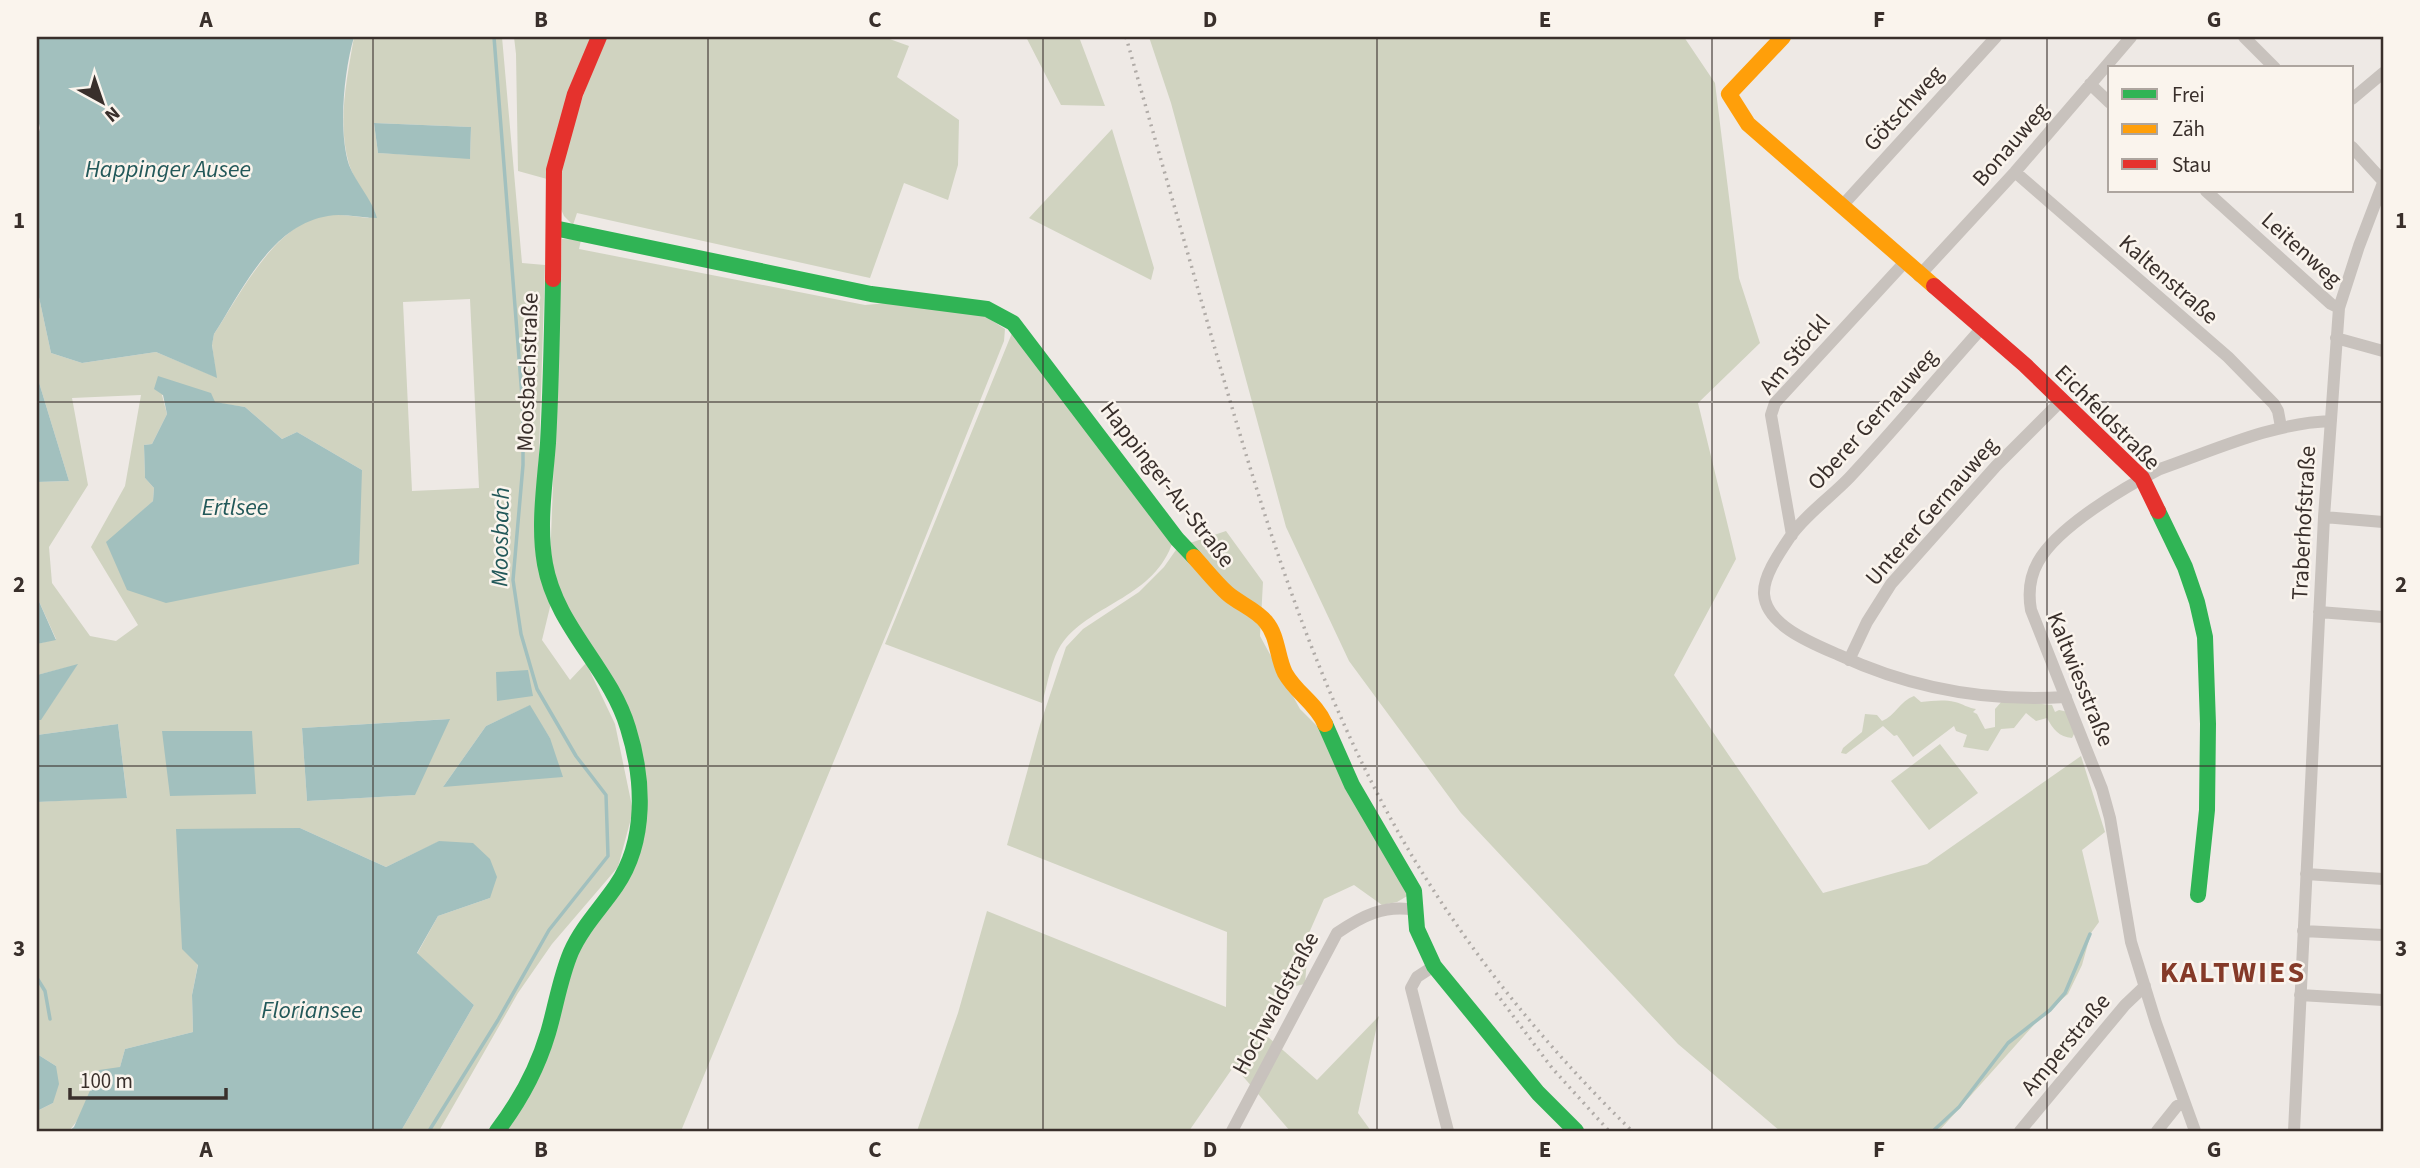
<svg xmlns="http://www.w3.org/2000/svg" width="2420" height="1168" viewBox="0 0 2420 1168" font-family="'Source Sans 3',sans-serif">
	<rect width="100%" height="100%" fill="#eee9e5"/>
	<path fill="#d0d3c0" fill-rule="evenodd" d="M354 37H502L522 263 545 265 536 550 551 603 542 640 570 680 586 663 615 724 633 811 618 867 552 944 518 993 439 1131H401L474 1005 417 954 438 916 490 898 440 841 386 867 300 828 198 964 192 995 193 1032 125 1049 120 1067 69 1131H37V1111L53 1103 56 1066 37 1054V802L127 797 118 724 37 735V720L41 719 77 665 37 675V644L56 639 37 597V482L69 481 37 376V288L51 353 82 363 156 352 216 377 212 344 214 334C240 295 277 218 331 215 343 214 356 217 368 218L375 212C367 197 354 180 349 164 337 123 347 78 354 37ZM374 123 471 127 470 158 378 153ZM470 299 479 488 412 491 403 302ZM141 395 125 486 91 547 138 625 116 641 90 636 52 583 49 547 88 485 72 398ZM162 395 245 407 282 439 297 432 362 470 141 512 153 501 154 488 145 478 144 445 152 444 167 414ZM529 706 550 738 443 787 486 726ZM449 719 414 795 307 801 302 728Z
		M514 37H595L547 179 518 171 516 54Z
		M604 37H884L909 46 897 77 959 120 958 165 948 200 904 183 870 278 577 213 573 225 564 216 560 207 563 153Z
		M1026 37H1079L1105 106 1061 105Z
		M1149 37H1684L1715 83 1739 278 1760 343 1698 403 1736 559 1674 675 1823 893 1927 864 2081 756 2105 832 2082 850 2099 922 2091 933 2082 965 2068 994 2041 1017 1939 1131H1780L1678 1044 1461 813 1349 661 1286 527 1171 103Z
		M1112 129 1154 268 1151 280 1029 218Z
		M562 239 581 240 579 249 865 305 899 302 979 312 1005 329 1004 341 895 613 681 1131H501L574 954 632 862 635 738 573 621 550 565Z
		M1012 333 1173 541C1155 597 1093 603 1063 642 1051 658 1048 684 1042 703L885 644Z
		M1226 531 1263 582 1260 636 1300 709 1319 728 1409 895 1397 902 1382 905 1354 885 1324 899 1309 933 1305 984 1281 989 1259 1029 1317 1080 1379 1016 1358 1113 1371 1131H1290L1234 1066 1189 1131H917L958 1013 987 911 1226 1007 1227 932 1007 845 1040 725 1066 647 1083 629 1139 592 1164 567 1178 547Z
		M1914 696 1921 702C1932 701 1943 699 1955 702 1963 704 1968 708 1976 709L1973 712 1977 714 1985 729 1995 727V709L2003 700 2052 705 2055 712 2059 710 2068 712 2075 732 2072 738C2059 737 2053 729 2047 718L2036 721 2026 713 2014 728 2001 729 1988 751 1963 747 1967 735 1956 731 1954 726 1913 757 1897 735 1894 736 1883 726 1846 754 1841 753 1843 748 1862 732 1865 714 1877 715 1882 721C1895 716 1900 701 1914 696Z
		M1940 744 1978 793 1929 830 1891 781Z"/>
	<path fill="#a2c0be" d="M37 37H354C344 71 338 131 349 165 356 183 372 199 377 218 361 218 343 213 328 216 271 225 242 291 214 334L212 345 217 378 156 352 82 363 51 353 37 288V139L40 128 37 115Z
		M374 123 471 127 470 159 378 153Z
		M37 376 69 481 37 482Z
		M158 376 211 393 215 402 245 407 282 439 297 432 362 470 359 564 166 603 127 590 106 542 153 501 154 488 145 478 144 445 152 444 167 414 163 395 154 389Z
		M37 597 56 640 37 644Z
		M78 664 41 720H37V675Z
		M528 670 533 696 497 701 496 672Z
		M530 705 550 738 563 777 443 787 486 726Z
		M450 719 415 795 307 801 302 728Z
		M118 724 127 798 37 802V735Z
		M162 731H252L256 794 170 796Z
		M300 828 386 867 439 841 473 843 490 859 497 877 490 898 438 916 417 953 474 1005 401 1131H69L74 1127 99 1070 120 1067 125 1049 193 1032 192 995 198 965 182 949 176 829Z
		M37 1054 56 1066 59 1084 53 1103 37 1111Z"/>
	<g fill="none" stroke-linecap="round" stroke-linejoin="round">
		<path stroke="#a2c0be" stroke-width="3.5" d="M37 978 45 991 50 1019
			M429 1131 498 1020 549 930 608 856 606 795 576 756 537 689 521 634 513 580 523 465V409L494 37
			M1933 1131 1959 1107 2008 1043 2050 1010 2065 993 2090 934"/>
		<path stroke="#c8c2bd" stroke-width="12" d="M2244 37 2275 68
			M2090 84 2110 103
			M2352 99 2383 73
			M2352 147 2383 181
			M2015 172 2228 357 2274 404 2278 411 2281 427
			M2206 191 2331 304 2339 308
			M1841 207 1996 37
			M1919 276 2015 172 2131 37
			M1981 329C1937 378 1895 429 1850 477 1832 496 1804 516 1790 537 1780 552 1763 576 1764 594 1766 626 1814 644 1839 655 1910 688 1988 702 2066 697
			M2336 338 2383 351
			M2324 517 2383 522
			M1792 535 1771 415 1775 403 1904 263
			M2319 612 2383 617
			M1849 660 1867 622 1891 584 1996 466 2061 401
			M2306 874 2383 879
			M2303 931 2383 935
			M1434 966 1417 977 1411 988 1448 1131
			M2300 995 2383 1000
			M1232 1131 1337 933C1362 916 1385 904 1415 910
			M2020 1131 2125 1005 2145 986
			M2157 1131 2177 1106 2183 1103
			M2195 1131 2156 1023 2131 942 2110 818 2102 789 2031 610C2028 593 2029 578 2038 562 2057 527 2125 487 2160 469 2215 450 2272 423 2331 421
			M2294 1131 2324 517 2339 308 2359 246 2383 183"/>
		<path stroke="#30b455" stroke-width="16" d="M554 228 871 294 987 309 1013 323 1177 539 1194 557
			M2158 511 2185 567 2197 602 2205 637 2208 724 2207 810 2198 895
			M1325 724 1352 785 1414 891 1417 929 1434 966 1538 1093 1576 1131
			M497 1131C520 1101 537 1070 548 1033 556 1006 560 978 571 952 582 927 601 908 616 886 647 841 644 779 628 728 610 668 556 627 545 564 538 525 545 483 548 443 551 388 552 334 553 279"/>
		<path stroke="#ff9f0a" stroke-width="16" d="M1783 37 1729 94 1748 124 1934 286
			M1194 557C1205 569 1215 582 1227 593 1238 603 1257 610 1266 622 1278 636 1277 657 1285 673 1296 693 1316 703 1325 724"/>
		<path stroke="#e5322d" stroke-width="16" d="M553 279 554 170 575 94 599 37
			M1934 286 2025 365 2142 478 2158 511"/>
		<path stroke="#b0aba7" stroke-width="3.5" stroke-dasharray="2 5" stroke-linecap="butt" d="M1126 37C1156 143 1187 250 1217 356 1265 522 1315 686 1401 837 1463 945 1543 1044 1632 1131
			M1496 993 1552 1068 1609 1131"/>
	</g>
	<path fill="none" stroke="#392f2b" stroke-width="2" stroke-opacity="0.55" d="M373 37V1131M708 37V1131M1043 37V1131M1377 37V1131M1712 37V1131M2047 37V1131M37 402H2383M37 766H2383"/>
	<g text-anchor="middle" stroke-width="5" stroke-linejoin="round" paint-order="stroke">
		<g font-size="23" fill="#392f2b" stroke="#faf4ed">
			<text transform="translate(1903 108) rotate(-48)" y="8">Götschweg</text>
			<text transform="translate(2010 144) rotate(-49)" y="8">Bonauweg</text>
			<text transform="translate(2302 249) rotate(42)" y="8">Leitenweg</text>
			<text transform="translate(2169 279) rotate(41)" y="8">Kaltenstraße</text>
			<text transform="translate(1794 354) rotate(-50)" y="8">Am Stöckl</text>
			<text transform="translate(527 372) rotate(-88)" y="8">Moosbachstraße</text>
			<text transform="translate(2108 417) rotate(45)" y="8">Eichfeldstraße</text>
			<text transform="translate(1872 419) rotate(-48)" y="8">Oberer Gernauweg</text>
			<text transform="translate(1168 484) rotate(52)" y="8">Happinger-Au-Straße</text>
			<text transform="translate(1931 511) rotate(-49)" y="8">Unterer Gernauweg</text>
			<text transform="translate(2303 523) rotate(-87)" y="8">Traberhofstraße</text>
			<text transform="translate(2081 679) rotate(68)" y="8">Kaltwiesstraße</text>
			<text transform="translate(1275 1003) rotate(-62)" y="8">Hochwaldstraße</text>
			<text transform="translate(2065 1044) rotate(-50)" y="8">Amperstraße</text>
		</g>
		<g font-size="24" font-style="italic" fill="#225859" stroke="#faf4ed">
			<text x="168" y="177">Happinger Ausee</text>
			<text x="235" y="515">Ertlsee</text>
			<text transform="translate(500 537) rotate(-89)" y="8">Moosbach</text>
			<text x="312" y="1018">Floriansee</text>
		</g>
		<g font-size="30" font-weight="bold" letter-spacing="2" fill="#853a28" stroke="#faf4ed">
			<text x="2233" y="982">KALTWIES</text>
		</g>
	</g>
	<rect width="2420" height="1168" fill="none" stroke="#faf4ed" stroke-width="77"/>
	<rect x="2108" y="66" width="245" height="126" fill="#faf4ed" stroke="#ada59f" stroke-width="2"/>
	<rect x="2122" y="89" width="35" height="10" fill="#30b455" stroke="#ada59f" stroke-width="2"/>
	<text x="2172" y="102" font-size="21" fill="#392f2b">Frei</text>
	<rect x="2122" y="124" width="35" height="10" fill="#ff9f0a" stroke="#ada59f" stroke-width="2"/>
	<text x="2172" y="136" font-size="21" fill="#392f2b">Zäh</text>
	<rect x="2122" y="159" width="35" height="10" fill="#e5322d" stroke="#ada59f" stroke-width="2"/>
	<text x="2172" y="172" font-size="21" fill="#392f2b">Stau</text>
	<g transform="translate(102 102) rotate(140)" stroke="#faf4ed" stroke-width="5" paint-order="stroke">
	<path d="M0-5L12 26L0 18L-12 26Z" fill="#392f2b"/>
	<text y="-10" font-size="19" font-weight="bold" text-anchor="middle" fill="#392f2b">N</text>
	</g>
	<path d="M70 1088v10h156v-10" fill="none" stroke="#392f2b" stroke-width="3.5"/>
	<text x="80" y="1088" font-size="21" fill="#392f2b" stroke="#faf4ed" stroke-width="5" paint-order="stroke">100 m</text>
	<rect x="38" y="38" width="2344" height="1092" fill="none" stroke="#392f2b" stroke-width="2.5"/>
	<g font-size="23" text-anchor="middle" font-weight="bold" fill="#392f2b">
		<text x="206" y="27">A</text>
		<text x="541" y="27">B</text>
		<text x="875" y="27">C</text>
		<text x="1210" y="27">D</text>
		<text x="1545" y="27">E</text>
		<text x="1879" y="27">F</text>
		<text x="2214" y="27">G</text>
		<text x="19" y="228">1</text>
		<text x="2401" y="228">1</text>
		<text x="19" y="592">2</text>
		<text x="2401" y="592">2</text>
		<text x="19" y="956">3</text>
		<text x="2401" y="956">3</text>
		<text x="206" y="1157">A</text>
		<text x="541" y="1157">B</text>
		<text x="875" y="1157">C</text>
		<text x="1210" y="1157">D</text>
		<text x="1545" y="1157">E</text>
		<text x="1879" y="1157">F</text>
		<text x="2214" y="1157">G</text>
	</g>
</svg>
